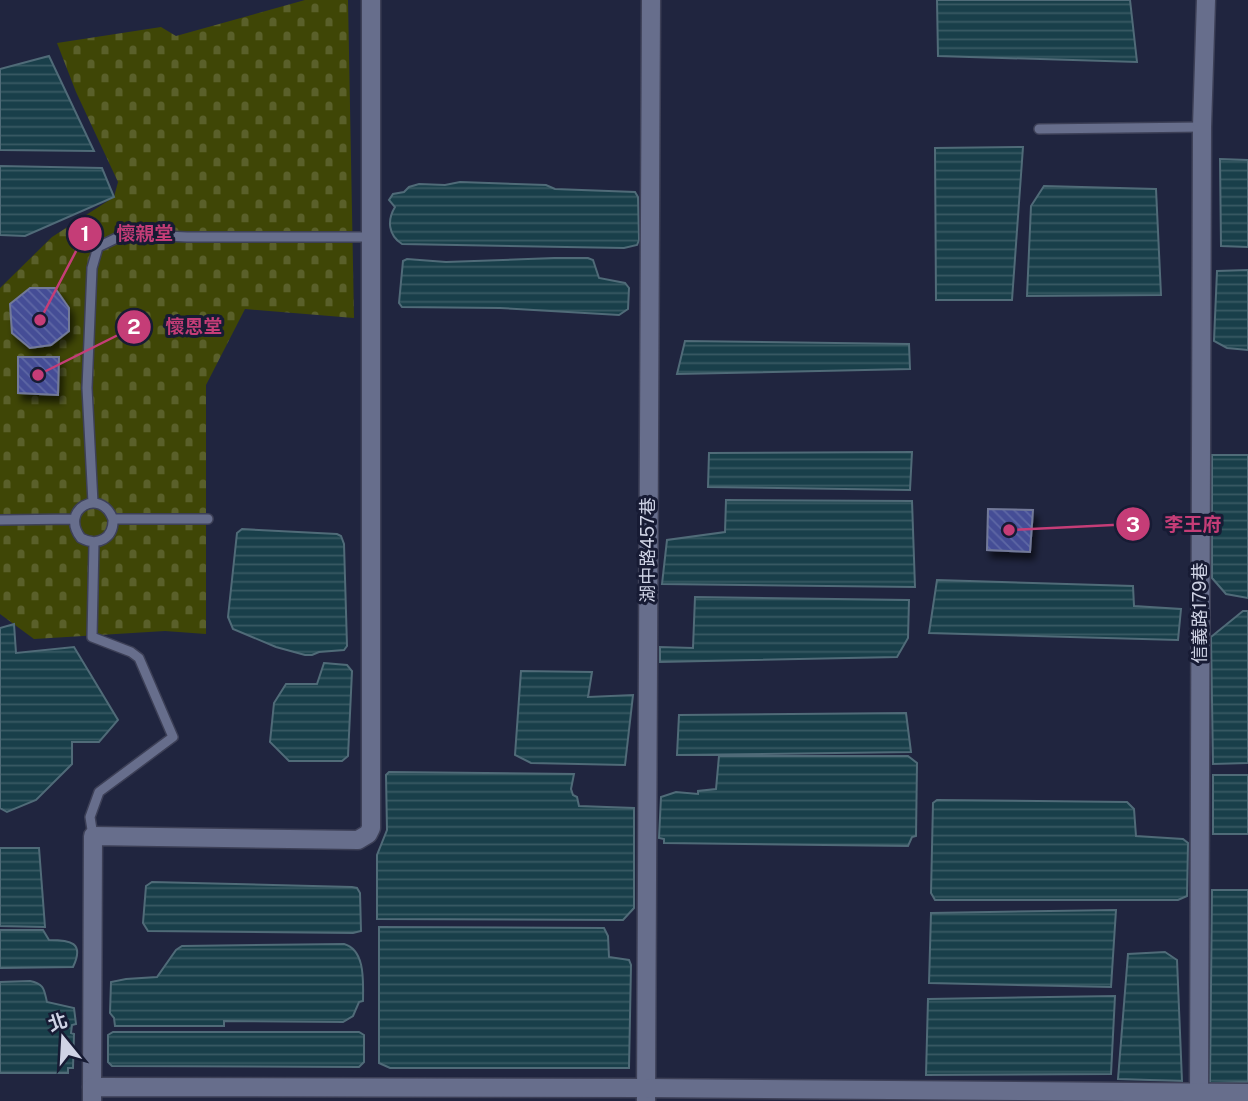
<svg xmlns="http://www.w3.org/2000/svg" width="1248" height="1101" viewBox="0 0 1248 1101" font-family="'Public Sans','Noto Sans TC',sans-serif">
	<defs>
		<pattern id="cemetery-stones" width="16" height="16" patternUnits="userSpaceOnUse" patternTransform="scale(1.75)"><rect width="16" height="16" fill="#3f4606"/><path d="M2 7V4a2 2 0 0 1 4 0v3zM10 15v-3a2 2 0 0 1 4 0v3z" fill="#5a602a"/></pattern>
		<pattern id="water-rules" width="6" height="5" patternUnits="userSpaceOnUse" patternTransform="scale(1.75)"><rect width="6" height="5" fill="#193f4a"/><path d="M0 2.5h6" fill="none" stroke="#395a64"/></pattern>
		<pattern id="building-back-hatch" width="6" height="6" patternUnits="userSpaceOnUse" patternTransform="scale(1.75)"><rect width="6" height="6" fill="#444e96"/><path d="M-1 5l2 2M0 0l6 6M5-1l2 2" fill="none" stroke="#5e67a5"/></pattern>
		<filter id="shadow"><feDropShadow dx="4" dy="7" stdDeviation="3.5" flood-color="#0009"/></filter>
	</defs>
	<rect width="100%" height="100%" fill="#20253f"/>
	<path fill="url(#cemetery-stones)" d="M305 0H348L354 318 245 309 206 385V634L165 631 34 639 0 614V288L52 237 114 197 118 182 76 92 57 43 161 27 176 36Z"/>
	<path fill="url(#water-rules)" stroke="#506b78" stroke-width="2" d="M937 0H1130L1137 62 938 56Z
		M49 56 94 151 0 150V69Z
		M1023 147 1012 300H936L935 148Z
		M1220 159 1248 160V247L1221 246Z
		M0 166 102 168 114 197 25 236 0 235Z
		M460 182 546 185 555 189 635 192 638 197 639 240 637 245 624 248 402 244C388 235 387 220 395 207L389 200 393 194 404 192 409 187 419 184 445 185Z
		M1044 186 1156 189 1161 295 1027 296 1031 206Z
		M554 258H588L593 260 599 278 625 283 629 288 628 309 619 315 500 308 402 307 399 303 403 261 407 259 446 262Z
		M1248 270V350L1227 348 1214 341 1217 271Z
		M685 341 909 344 910 369 677 374Z
		M912 452 910 490 708 487 709 453Z
		M1212 455H1248V598L1226 594 1212 578Z
		M726 500 912 501 915 587 662 584 667 540 725 532Z
		M242 529 337 534 341 536 344 544 347 646 344 650 319 652 312 655H305L276 647 233 629 228 617 237 533Z
		M937 580 1133 586 1134 606 1181 609 1178 640 929 633Z
		M695 597 909 600 908 638 897 657 660 662V647L693 648Z
		M1243 611H1248V763L1213 764 1211 637Z
		M14 624 16 653 74 647 118 720 99 742H72V764L36 800 7 812 0 808V628Z
		M324 663 347 665 352 671 348 756 342 761H289L270 742 274 703 286 684H317Z
		M521 671 592 672 588 697 633 695 625 765 531 763 515 755Z
		M906 713 911 752 677 755 679 715Z
		M719 756H908L917 763 916 836 912 837 908 846 664 843V839L659 838 661 797 676 792 698 794V791L716 789Z
		M389 772 574 774 571 789 573 795 577 797 579 806 634 808V908L623 920 377 919V855L387 830 386 775Z
		M1213 775H1248V834H1213Z
		M937 800 1127 802 1134 809 1136 836 1183 839 1188 843 1187 896 1178 900H935L931 893 933 803Z
		M0 848H39L45 927 0 926Z
		M152 882 352 887 357 888 360 893 361 931 353 933 148 931 143 923 146 886Z
		M1212 890H1248V1082L1210 1083Z
		M1116 910 1111 987 929 983 931 913Z
		M379 927 604 928 608 936 609 957 629 960 631 965 629 1068H390L379 1063Z
		M0 930H43L49 940C70 940 85 942 73 967L0 968Z
		M344 944C366 950 363 983 363 1001L359 1002 353 1016 343 1022 224 1021V1026H115L114 1018 110 1013 111 982 126 979 157 977 176 950 182 946Z
		M1165 952 1177 960 1182 1081 1118 1079 1128 954Z
		M30 981C45 984 44 990 47 1002L74 1008 76 1024 72 1025 71 1033 74 1034 73 1068H68V1073H0V982Z
		M1115 996 1111 1074 926 1075 928 999Z
		M113 1032H359L364 1035V1062L359 1067 112 1066 108 1062V1035Z"/>
	<path fill="url(#building-back-hatch)" stroke="#727998" stroke-width="2" filter="url(#shadow)" d="M30 288H55L69 308V331L51 345 30 348 12 333 10 304Z
		M18 357H59L58 395 18 393Z
		M988 509 1033 510 1030 552 987 550Z"/>
	<g fill="none" stroke-linecap="round" stroke-linejoin="round">
		<defs>
			<path id="service" d="M1039 129 1202 127
				M93 503 87 388 92 268 98 247 125 234 187 237H371
				M113 519C114 538 98 547 81 538 59 510 100 486 113 519H208
				M0 520 74 519
				M93 836 90 817 99 792 173 737 139 658 131 652 92 637 94 542"/>
			<path id="minor" d="M92 1087 93 836 358 840 368 834 371 828V0
				M646 1101 651 0
				M1199 1101 1202 127 1206 0"/>
			<path id="tertiary" d="M92 1101V1087L646 1088 1248 1093"/>
		</defs>
		<use href="#service" stroke="#3d4057" stroke-width="12"/>
		<use href="#minor" stroke="#3d4057" stroke-width="21"/>
		<use href="#tertiary" stroke="#3d4057" stroke-width="21"/>
		<use href="#service" stroke="#676e8c" stroke-width="9"/>
		<use href="#minor" stroke="#676e8c" stroke-width="18"/>
		<use href="#tertiary" stroke="#676e8c" stroke-width="18"/>
	</g>
	<g text-anchor="middle" stroke-width="6" stroke-linejoin="round" paint-order="stroke">
		<g font-size="18" fill="#cfd3e5" stroke="#171b34">
			<text transform="translate(648 550) rotate(-90)" y="6">湖中路457巷</text>
			<text transform="translate(1200 613) rotate(-90)" y="6">信義路179巷</text>
		</g>
	</g>
	<path fill="none" stroke="#c53d77" stroke-width="2.5" d="M40 320L85 234M38 375L134 327M1009 530L1133 524"/>
	<g fill="#c53d77" stroke="#171b34" stroke-width="2.5">
		<circle cx="40" cy="320" r="7"/>
		<circle cx="38" cy="375" r="7"/>
		<circle cx="1009" cy="530" r="7"/>
		<circle cx="85" cy="234" r="18"/>
		<circle cx="134" cy="327" r="18"/>
		<circle cx="1133" cy="524" r="18"/>
	</g>
	<g font-size="21" text-anchor="middle" font-weight="bold" fill="#fff">
		<text x="85" y="241">1</text>
		<text x="134" y="334">2</text>
		<text x="1133" y="532">3</text>
	</g>
	<g font-size="19" text-anchor="middle" font-weight="bold" fill="#c53d77" stroke="#171b34" stroke-width="6" stroke-linejoin="round" paint-order="stroke">
		<text x="145" y="240">懷親堂</text>
		<text x="194" y="333">懷恩堂</text>
		<text x="1193" y="531">李王府</text>
	</g>
	<g transform="translate(63 1038) rotate(342)" stroke="#171b34" stroke-width="5" paint-order="stroke">
	<path d="M0-5L12 26L0 18L-12 26Z" fill="#cfd3e5"/>
	<text y="-10" font-size="19" font-weight="bold" text-anchor="middle" fill="#cfd3e5">北</text>
	</g>
</svg>
